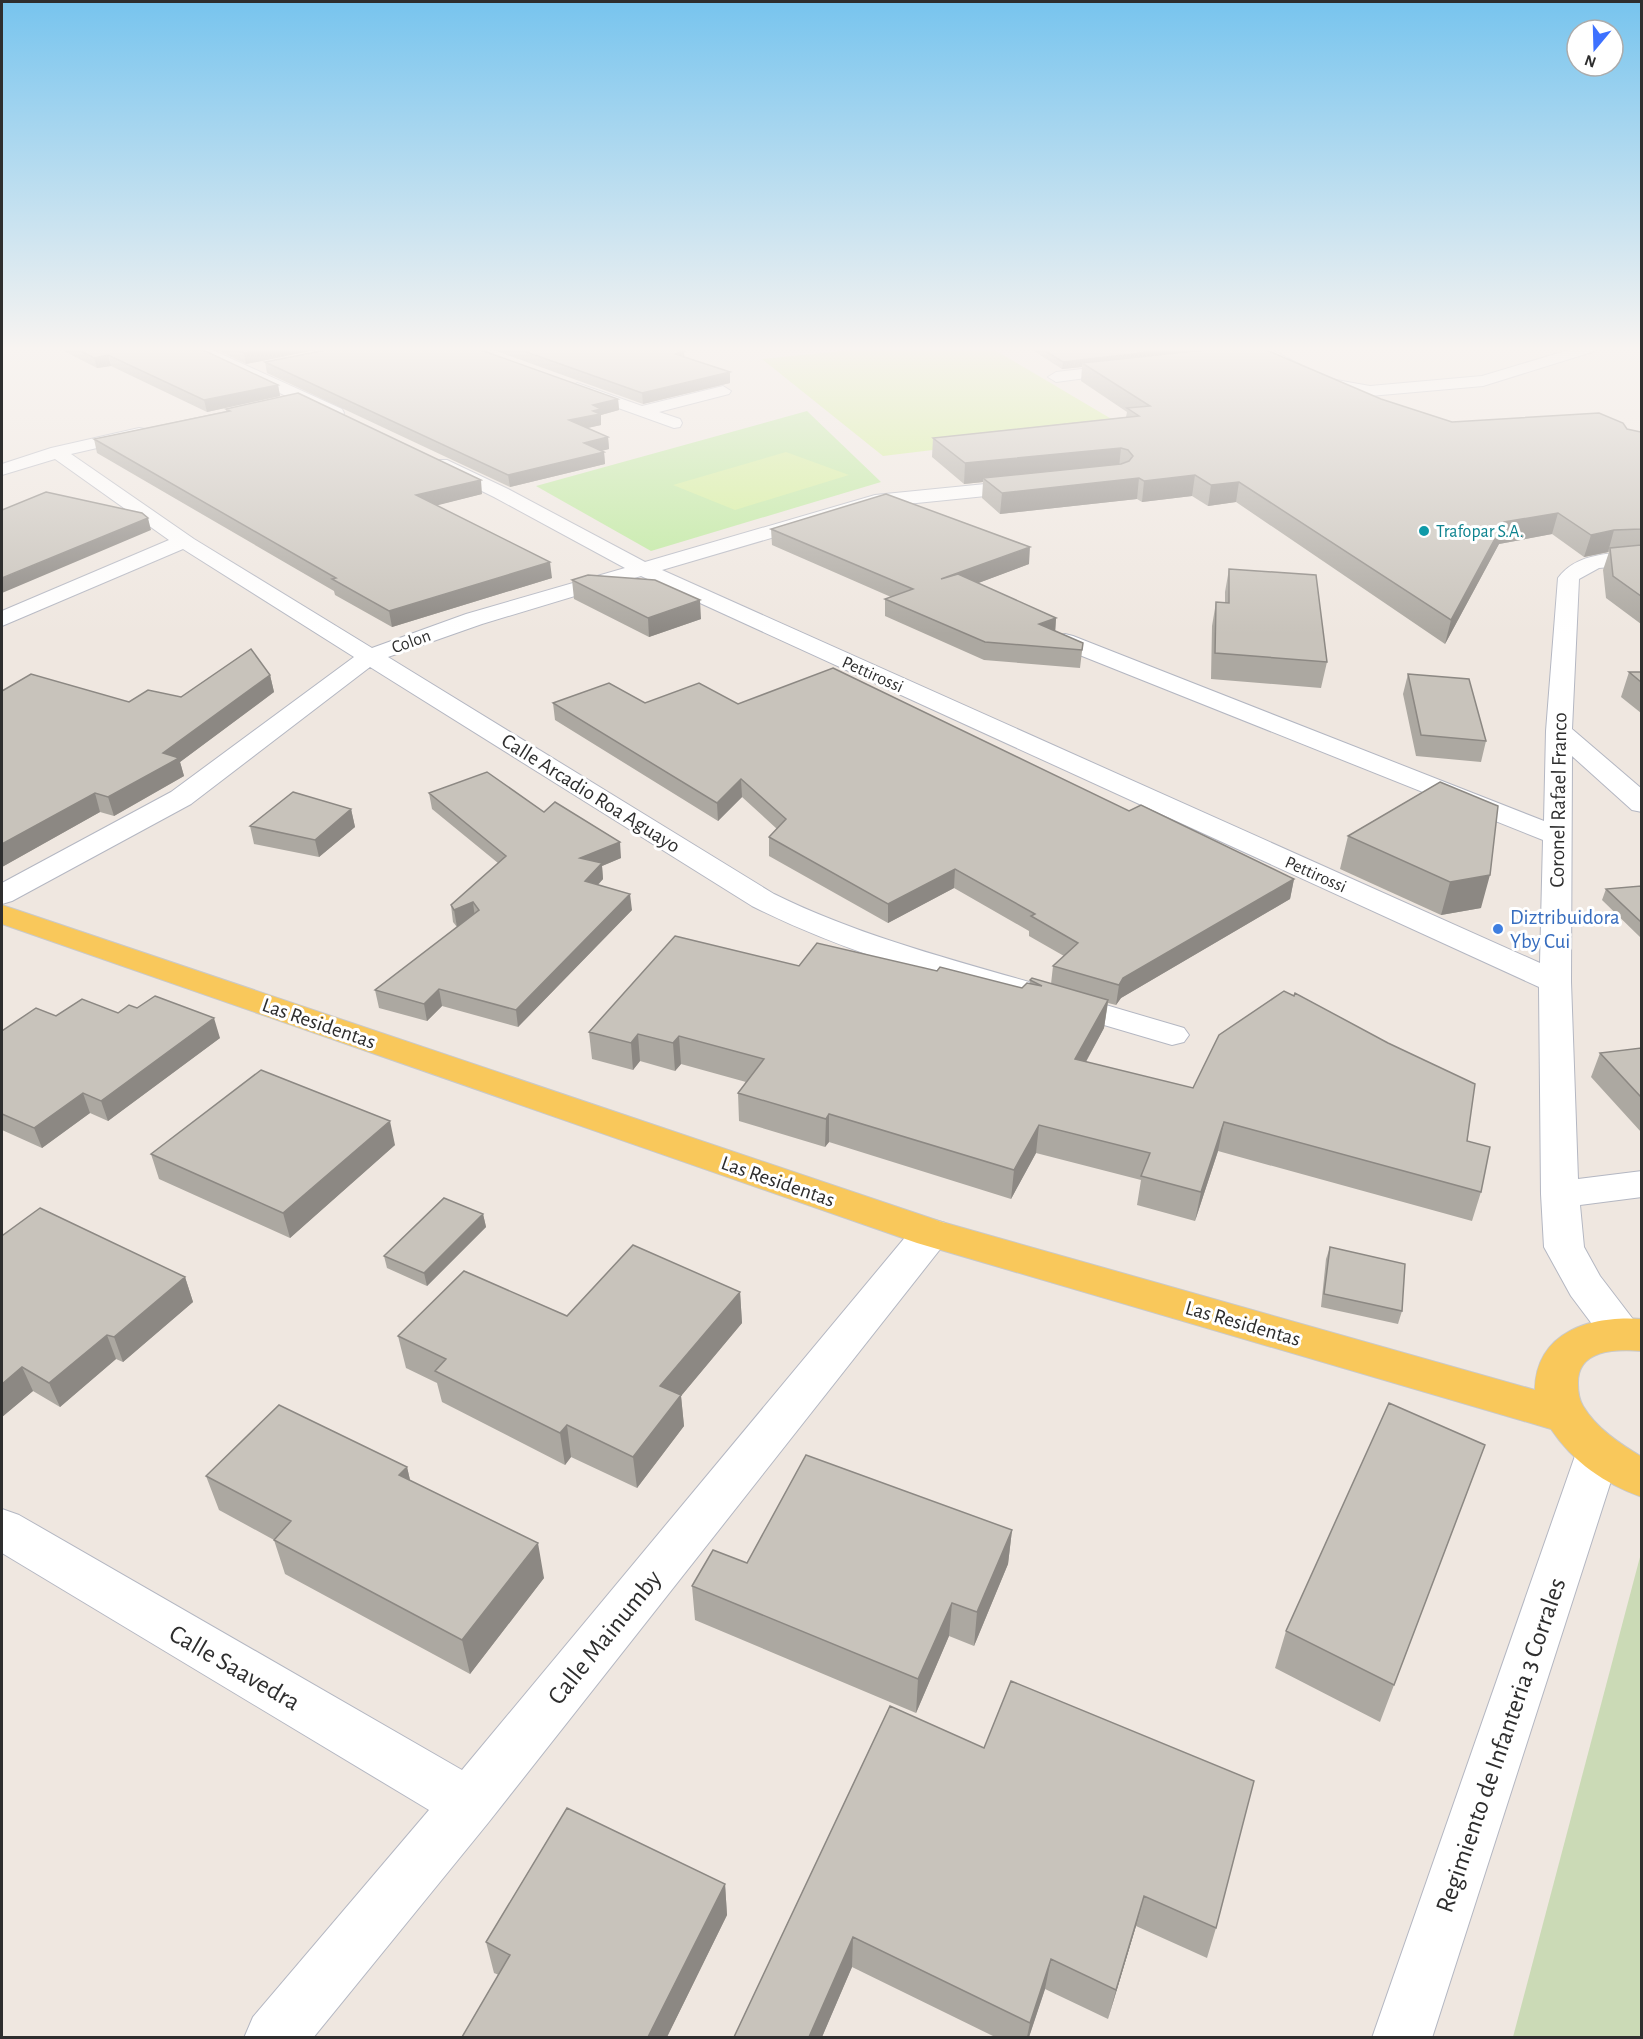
<svg xmlns="http://www.w3.org/2000/svg" width="1643" height="2039" viewBox="0 0 1643 2039" font-family="'Alegreya Sans',sans-serif">
	<rect width="100%" height="100%" fill="#efe7e0"/>
	<path fill="#bbe99a" d="M807 411 881 482 651 551 536 486Z"/>
	<path fill="#cbdab6" d="M1640 1557H1641V2037H1513Z"/>
	<path fill="#d1f095" d="M862 349H993L1125 427 883 456 762 359Z
		M786 452 849 475 735 510 673 485Z"/>
	<g fill="none" stroke-linecap="round" stroke-linejoin="round">
		<defs>
			<path id="minor" d="M192 349H210L342 409 344 413 342 417H330L194 352Z
				M1252 349H1270L1325 378 1370 386 1482 376 1572 349H1594L1592 352 1483 386 1370 396 1313 384 1254 352Z
				M1126 364 1131 366 1134 369 1131 372 1056 382 1048 377 1056 372Z
				M577 383 642 406 723 386 731 391 729 394 659 412 680 419 682 423 680 427 674 428 571 391 569 388Z
				M139 428 145 429 148 433 145 437 71 454 194 539 372 648 466 614 625 568 494 497 435 468 432 464 435 460H447L508 489 645 562 875 495 1026 480 1033 482 1035 486 1033 490 1026 492 877 507 662 570 1540 963 1543 840 1057 646 1054 641 1057 636 1065 634 1073 636 1544 821 1546 731 1558 578C1577 552 1613 553 1642 552V564L1599 568 1579 579 1572 729 1642 789V812L1632 810 1572 756 1571 982 1578 1179 1642 1171V1197L1580 1205 1584 1247 1600 1276 1642 1331 1637 1344 1622 1349 1607 1344 1571 1296 1544 1247 1541 1194 1539 987 641 576 482 624 388 657 774 894C855 934 942 957 1029 982L1034 989 1029 996 1018 999C927 976 836 948 752 906L370 667 191 804 12 901 2 904V883L171 792 354 657 183 549 2 626V611L169 540 55 459 2 475V464L51 448Z
				M1065 993 1184 1028 1189 1035 1184 1042 1172 1045 1053 1010 1049 1003 1053 996Z
				M931 1219 945 1223 950 1233 945 1243 488 1823 313 2038H244L253 2017 429 1810 2 1553V1509L19 1515 462 1770 917 1223Z
				M1598 1435 1614 1440 1620 1453 1432 2038H1372L1576 1453 1582 1440Z"/>
			<path id="major" d="M2 905 942 1222 1535 1390C1536 1331 1592 1315 1642 1319V1351C1616 1349 1577 1349 1578 1384 1578 1392 1579 1399 1583 1406 1596 1428 1620 1444 1642 1457V1497C1605 1484 1573 1462 1551 1429L917 1243 2 924Z"/>
		</defs>
		<use href="#minor" stroke="#b4b7c2" stroke-width="2"/>
		<use href="#major" stroke="#c9c9c9" stroke-width="2"/>
		<use href="#minor" fill="#fff" fill-rule="evenodd"/>
		<use href="#major" fill="#f9c85b" fill-rule="evenodd"/>
	</g>
	<path fill="#aca8a1" d="M60 349H201L278 385 280 396 207 412 111 366 97 368Z
		M215 349H320L246 364Z
		M491 349H674L684 357 730 372V383L643 404Z
		M1031 349H1264L1381 399 1452 422 1627 429 1641 432V624L1606 598 1603 570 1609 552 1584 557 1552 534 1499 544 1445 644 1236 502 1208 506 1192 496 1142 502 1137 499 1000 514 982 498 983 482 964 484 932 457 933 438 1126 417 1127 412 1081 381 1082 367 1062 369Z
		M265 362 618 399 619 410 601 415V425L587 428 608 437 609 449 601 451 604 452 605 464 510 487 267 373Z
		M226 409 482 494 437 505 552 578 392 627 335 595 334 591 97 453 94 439 226 411Z
		M771 529 1029 564 978 583 1056 618 1055 631 1083 643 1080 668 984 660 885 616V599L891 597 772 545Z
		M1229 569 1327 662 1321 688 1211 679 1212 626 1216 602 1225 603V592Z
		M572 580 701 619 649 637 574 599Z
		M1629 672H1641V713L1621 697Z
		M1408 674 1486 741 1481 762 1416 756 1403 694Z
		M270 675 274 692 180 762 184 776 114 816 100 812 2 867V691L129 702 181 697Z
		M553 703H645L738 704 1129 811 1294 879 1290 899 1121 998 1116 1005 1108 1003 1104 1028 1086 1062 1193 1088 1467 1141 1481 1192 1472 1221 1218 1151 1195 1221 1137 1205 1141 1180 1036 1153 1011 1199 829 1142 825 1147 739 1121 738 1093 746 1082 681 1064 675 1071 640 1061 633 1070 592 1059 589 1032 799 966 937 971 1022 988 1030 984V980L1051 984 1053 966 1064 956 1029 936V931L954 888 888 923 769 856V837L777 829 742 797 718 821 555 720Z
		M1440 782 1481 908 1441 915 1340 869 1348 836Z
		M429 793 544 812 621 858 602 866 603 879 598 885 632 910 518 1027 442 1006 427 1021 379 1008 375 990 459 926 457 927 453 922 451 905 498 863 432 809Z
		M351 809 355 827 319 857 254 844 250 826Z
		M1641 886V938L1602 900 1606 889Z
		M118 1013 220 1038 108 1121 90 1113 42 1148 2 1130V1031L56 1016Z
		M1641 1048V1132L1591 1077 1600 1053Z
		M395 1145 290 1238 159 1179 151 1154Z
		M483 1214 486 1227 427 1286 387 1268 384 1256Z
		M2 1234 185 1277 193 1302 123 1362 116 1359 60 1407 33 1391 2 1417Z
		M1330 1247 1402 1311 1398 1324 1321 1307 1326 1259Z
		M740 1292 742 1323 681 1396 684 1426 637 1488 571 1457 565 1465 442 1402 437 1383 406 1368 398 1336 567 1316Z
		M1485 1445 1380 1722 1275 1668 1286 1631Z
		M407 1467 410 1480 544 1578 470 1674 285 1574 274 1540 219 1510 206 1476Z
		M1012 1530 1008 1564 974 1646 949 1636 916 1713 695 1620 692 1586 747 1563Z
		M890 1706 1216 1928 1207 1958 1136 1926 1108 2019 1045 1989 1029 2037H995L852 1967 822 2037H734Z
		M725 1884 727 1915 667 2037H462L499 1975 494 1973 486 1942Z"/>
	<path fill="#8c8883" d="M267 349H320L246 364 244 353Z
		M1175 349H1225L1082 363V367L1062 369 1063 362Z
		M684 352 685 362 675 354Z
		M108 355 111 366 97 368 94 358Z
		M730 372V383L643 404 642 393Z
		M278 385 280 396 207 412 204 400Z
		M618 399 619 410 601 415V425L570 432 569 420 593 405Z
		M608 437 609 449 585 455 584 443Z
		M1121 448 1119 468 983 478V482L964 484 965 463Z
		M604 452 605 464 510 487 508 475Z
		M1195 475 1192 496 1142 502 1144 481Z
		M1139 478 1137 499 1000 514 1002 493Z
		M481 480 482 494 419 510 416 495Z
		M1239 482 1236 502 1208 506 1211 485Z
		M1558 513 1552 534 1499 544 1445 644 1451 620 1504 522Z
		M148 518 151 530 2 593V578Z
		M1614 530 1608 552 1584 557 1591 535Z
		M1030 547 1029 564 941 597V579Z
		M550 562 552 578 392 627 389 611Z
		M700 600 701 619 649 637 648 618Z
		M1056 618 1055 635 1039 624Z
		M270 675 274 692 180 762 184 776 114 816 108 797 163 753Z
		M741 779 742 797 718 821 717 803Z
		M95 793 100 812 2 867V844Z
		M351 809 355 827 319 857 315 840Z
		M620 842 621 858 602 866 603 879 586 897 580 858Z
		M955 869 954 888 888 923V904Z
		M1490 875 1481 908 1441 915 1450 882Z
		M1294 879 1290 899 1121 998 1116 1005 1119 985 1123 978Z
		M630 894 632 910 518 1027 516 1010Z
		M473 902 475 919 457 927 454 910Z
		M439 989 442 1006 427 1021 424 1004Z
		M1108 1000 1104 1028 1072 1087 1075 1059Z
		M214 1018 220 1038 108 1121 101 1101Z
		M638 1034 640 1061 633 1070 631 1043Z
		M679 1036 681 1064 675 1071 673 1043Z
		M83 1093 90 1113 42 1148 34 1128Z
		M829 1114V1142L825 1147 826 1119Z
		M390 1121 395 1145 290 1238 283 1213Z
		M1224 1122 1218 1151 1195 1221 1201 1192Z
		M1039 1125 1036 1153 1011 1199 1014 1170Z
		M483 1214 486 1227 427 1286 424 1273Z
		M185 1277 193 1302 123 1362 114 1337Z
		M740 1292 742 1323 681 1396 684 1426 637 1488 633 1457 660 1386Z
		M107 1335 116 1359 60 1407 49 1383Z
		M22 1367 33 1391 2 1417V1384Z
		M567 1425 571 1457 565 1465 560 1433Z
		M407 1467 415 1502 399 1475Z
		M1012 1530 1008 1564 974 1646 977 1612Z
		M538 1543 544 1578 470 1674 462 1640Z
		M952 1603 949 1636 916 1713 918 1679Z
		M725 1884 727 1915 667 2037H648Z
		M1144 1896 1136 1926 1108 2019 1116 1990Z
		M853 1937 852 1967 822 2037H809Z
		M1051 1959 1045 1989 1029 2037H1027L1030 2023Z"/>
	<path fill="#c8c3bb" stroke="#8c8883" stroke-width="1.5" d="M77 349H201L278 385 204 400 108 355 94 358Z
		M234 349H267L244 353Z
		M331 349H478L618 399 593 405 601 409 593 411 600 414 569 420 608 437 584 443 604 452 508 475 265 362Z
		M518 349H674L684 352 675 354 730 372 642 393Z
		M1042 349H1175L1063 362Z
		M1215 349H1264L1381 399 1452 422 1599 413 1623 423 1627 429 1641 432V529L1614 530 1591 535 1558 513 1504 522 1451 620 1239 482 1211 485 1195 475 1144 481 1139 478 1002 493 983 478 1121 464 1129 461 1133 456 1128 450 1121 448 965 463 933 438 1139 416 1127 408 1150 406 1082 363Z
		M298 393 481 480 416 495 550 562 389 611 332 579 336 578 94 439 230 411 226 409Z
		M46 492 142 513 148 518 2 578V510Z
		M886 494 1030 547 941 579 958 574 1056 618 1039 624 1083 643 1082 650 985 642 885 599 913 589 771 529Z
		M1641 545V596L1613 576 1610 548Z
		M1229 569 1316 575 1327 662 1215 653 1216 602 1229 603Z
		M588 575 655 580 700 600 648 618 572 580Z
		M251 649 270 675 163 753 179 758 108 797 95 793 2 844V691L31 674 129 702 148 690 181 697Z
		M833 668 1129 811 1141 805 1294 879 1123 978 1119 985 1053 966 1078 943 1031 916 1035 914 955 869 888 904 769 837 786 819 741 779 717 803 553 703 609 683 645 703 699 683 738 704Z
		M1629 672H1641V682Z
		M1408 674 1469 679 1486 741 1421 735Z
		M487 772 544 812 555 802 620 842 580 858 602 863 585 881 630 894 516 1010 439 989 424 1004 375 990 479 910 473 902 454 910 451 905 506 856 429 793Z
		M1440 782 1498 806 1490 875 1450 882 1348 836Z
		M293 792 351 809 315 840 250 826Z
		M1641 886V922L1606 889Z
		M675 936 799 966 817 943 937 971 940 967 1022 988 1027 983 1042 986 1030 980 1032 978 1108 1000 1075 1059 1193 1088 1219 1035 1284 991 1294 996 1295 993 1388 1043 1475 1084 1467 1141 1490 1147 1481 1192 1224 1122 1201 1192 1141 1176 1150 1153 1039 1125 1014 1170 829 1114 826 1119 738 1093 764 1059 679 1036 673 1043 638 1034 631 1043 589 1032Z
		M155 996 214 1018 101 1101 83 1093 34 1128 2 1114V1031L36 1008 56 1016 82 999 118 1013 129 1005 137 1008Z
		M1641 1048V1097L1600 1053Z
		M261 1070 390 1121 283 1213 151 1154Z
		M444 1198 483 1214 424 1273 384 1256Z
		M40 1208 185 1277 114 1337 107 1335 49 1383 22 1367 2 1384V1234L3 1235Z
		M633 1245 740 1292 660 1386 681 1395 633 1457 567 1425 560 1433 435 1371 446 1359 398 1336 464 1271 567 1316Z
		M1330 1247 1405 1264 1402 1311 1324 1294Z
		M1389 1403 1485 1445 1394 1685 1286 1631Z
		M279 1405 407 1467 399 1475 538 1543 462 1640 274 1540 291 1521 206 1476Z
		M806 1455 1012 1530 977 1612 952 1603 918 1679 692 1586 713 1550 747 1563Z
		M1011 1681 1254 1781 1216 1928 1144 1896 1116 1990 1051 1959 1030 2023 853 1937 809 2037H734L890 1706 984 1748Z
		M567 1808 725 1884 648 2037H462L510 1955 486 1942Z"/>
	<linearGradient id="sky" x2="0" y2="1"><stop stop-color="#77c4ee"/><stop offset="0.55" stop-color="#f8f4f1"/><stop offset="1" stop-color="#f8f4f1" stop-opacity="0"/></linearGradient>
	<rect width="1643" height="634" fill="url(#sky)"/>
	<circle fill="#0f9aa8" stroke="#fff" stroke-width="2" cx="1424" cy="531" r="6"/>
	<circle fill="#3f7fe0" stroke="#fff" stroke-width="2" cx="1498" cy="929" r="6"/>
	<g text-anchor="middle" stroke-width="6" stroke-linejoin="round" paint-order="stroke">
		<g font-size="18" fill="#0d838f" stroke="#fff" text-anchor="start">
			<text x="1436" y="537">Trafopar S.A.</text>
		</g>
		<g font-size="18" fill="#2e2e2e" stroke="#fff">
			<text transform="translate(411 641) rotate(-20)" y="6">Colon</text>
			<text transform="translate(873 674) rotate(24)" y="6">Pettirossi</text>
			<text transform="translate(1316 874) rotate(24)" y="6">Pettirossi</text>
		</g>
		<g font-size="21" fill="#2e2e2e" stroke="#fff">
			<text transform="translate(591 793) rotate(32)" y="7">Calle Arcadio Roa Aguayo</text>
			<text transform="translate(1558 800) rotate(-89)" y="7">Coronel Rafael Franco</text>
			<text transform="translate(319 1023) rotate(19)" y="7">Las Residentas</text>
			<text transform="translate(778 1181) rotate(19)" y="7">Las Residentas</text>
			<text transform="translate(1243 1323) rotate(16)" y="7">Las Residentas</text>
		</g>
		<g font-size="21" fill="#366cbe" stroke="#fff" text-anchor="start">
			<text x="1510" y="924">Diztribuidora<tspan x="1510" dy="24">Yby Cui</tspan></text>
		</g>
		<g font-size="26" fill="#2e2e2e" stroke="#fff">
			<text transform="translate(604 1637) rotate(-51)" y="9">Calle Mainumby</text>
			<text transform="translate(235 1667) rotate(30)" y="9">Calle Saavedra</text>
			<text transform="translate(1500 1745) rotate(-71)" y="9">Regimiento de Infanteria 3 Corrales</text>
		</g>
	</g>
	<rect width="1643" height="2039" fill="none" stroke="#2e2e2e" stroke-width="6"/>
	<g transform="translate(1595 48) rotate(199)"><circle r="28" fill="#ffffff" stroke="#ababab" stroke-width="1.5"/>
	<path d="M0-4.5L10 22L0 15L-10 22Z" fill="#3d71ff"/>
	<text y="-9" font-size="16" font-weight="bold" text-anchor="middle" fill="#2e2e2e">N</text>
	</g>
</svg>
